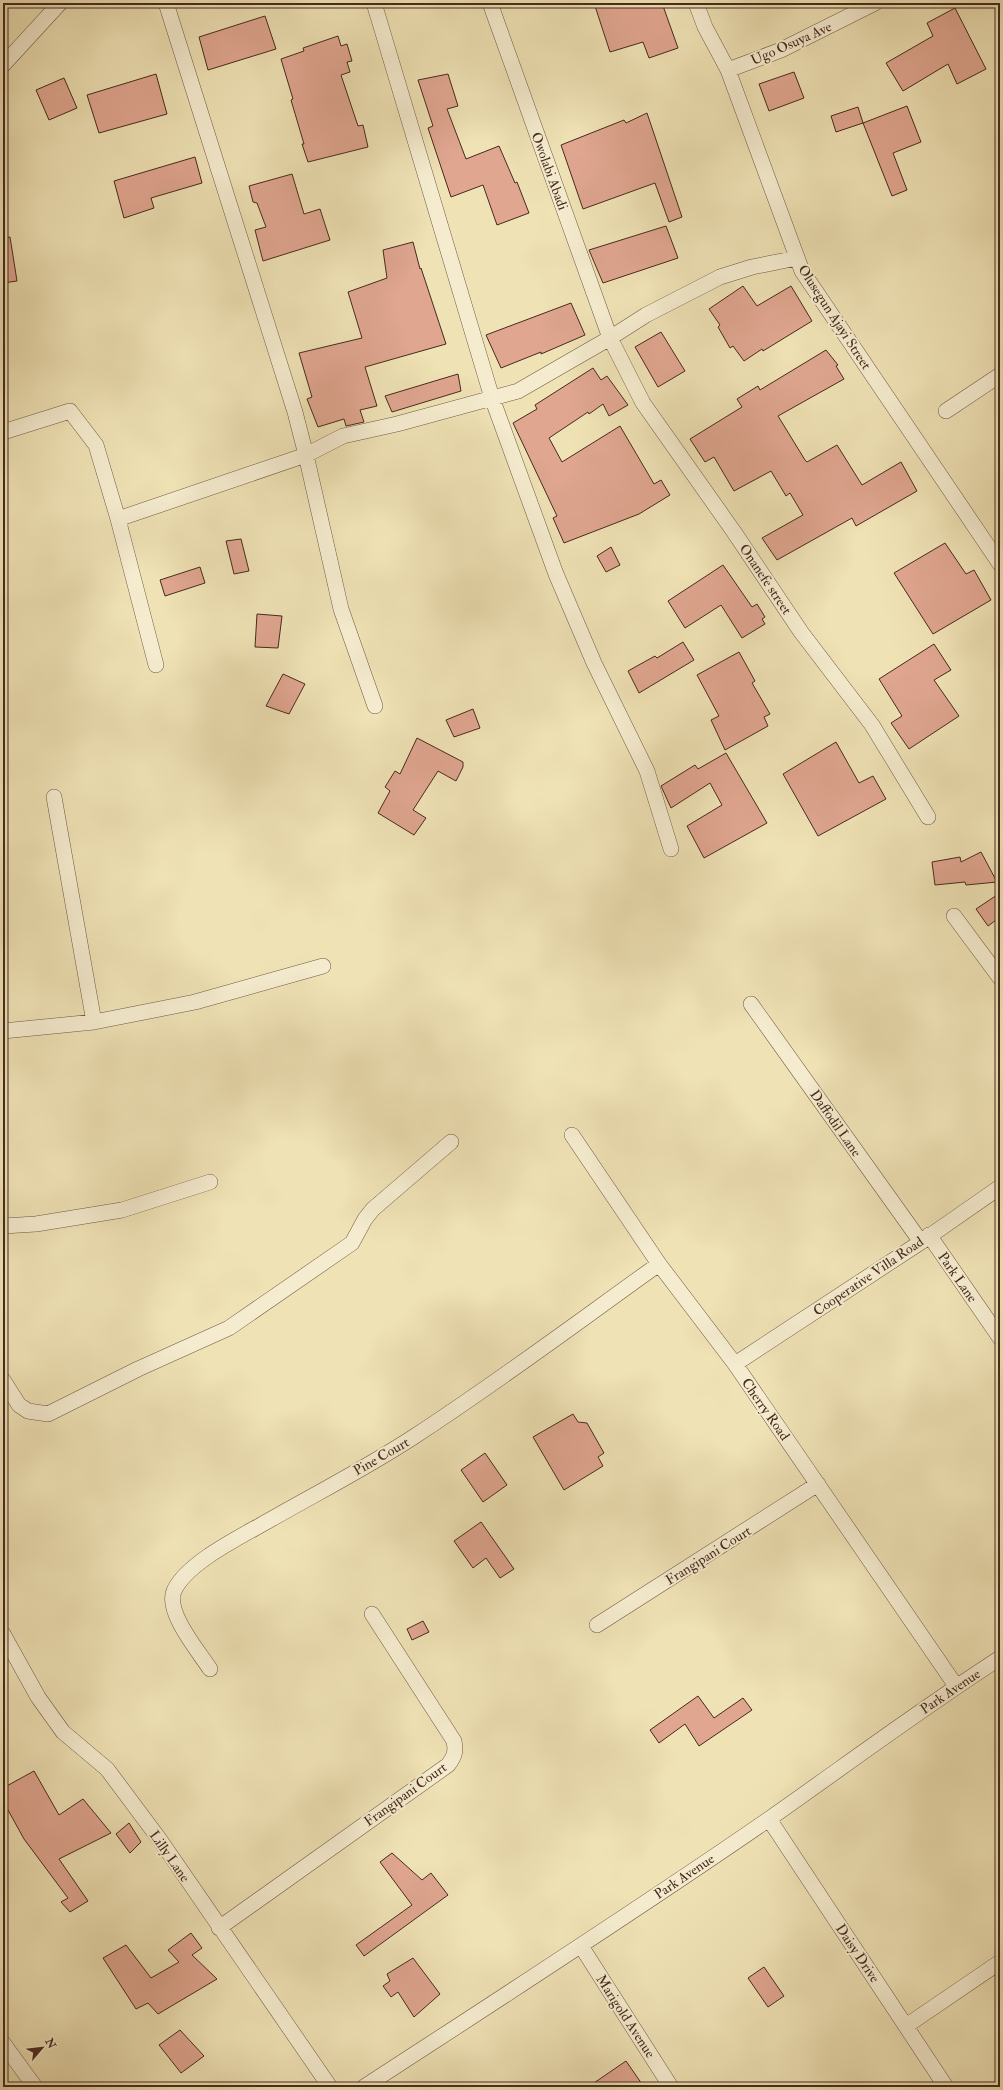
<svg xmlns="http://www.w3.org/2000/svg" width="1003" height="2090" viewBox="0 0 1003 2090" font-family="'IM FELL Double Pica',serif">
	<rect width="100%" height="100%" fill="#efe2b5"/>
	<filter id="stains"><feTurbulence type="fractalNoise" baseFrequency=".005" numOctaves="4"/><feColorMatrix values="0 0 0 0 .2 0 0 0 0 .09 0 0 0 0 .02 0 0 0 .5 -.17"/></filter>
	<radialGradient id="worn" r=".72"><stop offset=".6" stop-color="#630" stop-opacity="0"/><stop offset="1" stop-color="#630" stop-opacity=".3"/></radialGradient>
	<path fill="#e0a690" stroke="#462a1e" d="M594 3H662L678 48 649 58 643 42 610 52Z
		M955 8 986 69 957 84 948 64 903 91 886 63 933 36 927 23Z
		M265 16 276 49 208 70 199 37Z
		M338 36 341 46 347 44 352 61 347 62 350 72 341 75 358 126 363 125 368 147 308 162 302 144H304L291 100 293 99 281 59 304 51 303 48Z
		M794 72 804 98 769 111 759 84Z
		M156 74 167 114 99 133 87 95Z
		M448 74 458 106 447 109 466 159 499 146 515 183 517 182 529 213 497 225 483 185 451 197 428 128 433 126 418 80Z
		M64 78 77 108 49 120 36 90Z
		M907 106 921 142 893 153 907 190 892 196 863 123Z
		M858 107 863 123 836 132 831 116Z
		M647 113 682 217 669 222 655 183 583 209 561 145 624 120 626 123Z
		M195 157 202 183 151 198 154 208 124 218 114 181Z
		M292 174 304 214 320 209 330 240 263 261 255 230 266 227 257 203 253 202 249 186Z
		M666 226 678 258 603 283 589 250Z
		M10 237 17 281 3 283V238Z
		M413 242 420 269 421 268 446 344 365 367 377 406 360 410 364 422 346 426 344 419 318 427 307 399 312 397 299 353 362 338 348 292 387 278 383 250Z
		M743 286 757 306 791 286 812 321 763 351 762 349 744 361 733 346 730 348 718 327 720 325 709 309Z
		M571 303 585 335 541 354V352L501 368 486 335Z
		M661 332 685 371 658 387 635 347Z
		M826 350 838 365 836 366 844 379 778 416 805 460 807 462 837 445 862 485 901 462 917 491 856 526 852 518 777 560 762 538 803 515 790 493 786 496 771 471 734 491 714 457 705 462 690 439 742 407 737 399 758 386 760 390Z
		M593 368 601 380 607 376 628 405 609 416 603 404 589 414 588 412 549 438 562 462 620 426 654 484 661 480 670 495 639 514 564 543 553 518 557 516 513 423 537 409 535 405Z
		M458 374 461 391 392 412 385 396Z
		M241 539 249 571 234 574 226 541Z
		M945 543 966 574 974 570 991 600 933 634 894 573Z
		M611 547 620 565 606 572 597 556Z
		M723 565 752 607 757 604 765 617 762 619 765 624 742 638 721 605 685 628 668 601Z
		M200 567 205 583 165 596 160 580Z
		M257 614 282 616 278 648 255 647Z
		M683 642 694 660 639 693 628 671 655 656 657 658Z
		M934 644 951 670 934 680 959 716 909 749 891 723 902 716 879 679Z
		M739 652 755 681 752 683 770 714 764 717 768 726 725 750 711 720 719 716 697 675Z
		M283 674 305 684 289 714 266 706Z
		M473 709 480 728 454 737 446 720Z
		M417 738 463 762V767L456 781 438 771 413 810 426 818 414 835 378 813 390 791 385 787 395 771 400 774Z
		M836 742 859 783 873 776 886 799 818 836 783 774Z
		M726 753 767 823 704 858 687 826 722 805 710 783 671 808 661 786 695 765 698 769Z
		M981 852 997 882 966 885 965 882 935 885 932 862 960 857 961 862Z
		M1000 893V917L988 926 976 909Z
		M573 1414 578 1422 587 1423 604 1453 598 1457 603 1466 564 1490 533 1437Z
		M485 1453 507 1485 483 1502 461 1470Z
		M481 1522 514 1569 500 1578 486 1558 473 1568 454 1541Z
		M423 1621 429 1632 412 1640 407 1629Z
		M698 1696 714 1718 743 1698 752 1710 699 1746 685 1724 659 1743 650 1730Z
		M34 1771 59 1815 83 1799 111 1833 59 1859 88 1901 70 1912 61 1902 68 1898 24 1839 3 1801V1788Z
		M129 1823 141 1842 130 1853 116 1834Z
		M392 1853 422 1880 431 1873 448 1895 364 1956 356 1945 412 1905 380 1862Z
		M191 1933 202 1948 192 1955 217 1979 158 2014 148 2003 136 2009 103 1958 126 1945 151 1978 179 1962 168 1950Z
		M413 1958 440 1994 414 2017 398 1992 391 1997 383 1986 390 1981 387 1974Z
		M764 1967 784 1996 768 2007 748 1978Z
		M180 2030 204 2056 181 2073 159 2045Z
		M626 2061 644 2087H588Z"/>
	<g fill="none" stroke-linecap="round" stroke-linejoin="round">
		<defs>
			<path id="street" d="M374 3 492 398 556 574 594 663 647 771 671 849
				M490 3 610 338 643 403 734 532 801 632 872 725 928 817
				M696 3 705 27 728 70 802 271 1000 564
				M3 65 60 3
				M728 70 781 50 875 3
				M946 411 1000 375
				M3 432 70 411 96 445 118 519 156 665
				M118 519 306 455 295 412 166 3
				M375 706 341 609 306 455 343 436 397 424 518 391 610 338 646 315 720 277 752 267 797 258
				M54 797 94 1022
				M954 916 1000 978
				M751 1004 921 1242
				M3 1031 94 1022 195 1002 323 966
				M572 1135 659 1264 735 1364 956 1686
				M3 1226 36 1224 122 1210 210 1182
				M929 1235 1000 1338
				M735 1364 921 1242 1000 1187
				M3 1380 19 1405 28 1411 48 1414 138 1369 229 1328 352 1243 365 1219 373 1209 451 1142
				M597 1625 818 1484
				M3 1634 38 1697 63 1732 107 1769 160 1840 330 2087
				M210 1669C199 1652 165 1612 174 1591 186 1563 242 1536 268 1521 317 1493 368 1467 415 1436 498 1382 578 1322 659 1264
				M769 1819 946 2087
				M219 1928 448 1765C455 1756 456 1751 454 1741L372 1614
				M581 1946 671 2087
				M906 2026 1000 1962
				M3 2043 35 2087
				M364 2087C499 1999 636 1911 769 1819 846 1765 921 1709 1000 1658"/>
		</defs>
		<use href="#street" stroke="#705844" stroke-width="16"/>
		<use href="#street" stroke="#f5eccf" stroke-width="15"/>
	</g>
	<g text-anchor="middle" stroke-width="4" stroke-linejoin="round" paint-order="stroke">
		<g font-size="14" fill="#462a1e" stroke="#f5eccf">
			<text transform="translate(791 43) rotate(-24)" y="5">Ugo Osuya Ave</text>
			<text transform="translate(550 171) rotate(70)" y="5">Owolabi Abadi</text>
			<text transform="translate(835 317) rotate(57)" y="5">Olusegun Ajayi Street</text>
			<text transform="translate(766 579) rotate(56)" y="5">Onanefe street</text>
			<text transform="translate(836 1123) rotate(55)" y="5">Daffodil Lane</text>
			<text transform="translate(868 1276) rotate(-34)" y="5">Cooperative Villa Road</text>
			<text transform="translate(958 1277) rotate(55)" y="5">Park Lane</text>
			<text transform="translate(766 1409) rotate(55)" y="5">Cherry Road</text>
			<text transform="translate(381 1456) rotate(-30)" y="5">Pine Court</text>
			<text transform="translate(708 1555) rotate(-32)" y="5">Frangipani Court</text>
			<text transform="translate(950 1691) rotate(-34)" y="5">Park Avenue</text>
			<text transform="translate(405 1794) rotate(-36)" y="5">Frangipani Court</text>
			<text transform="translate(170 1856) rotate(55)" y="5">Lilly Lane</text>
			<text transform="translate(684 1876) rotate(-34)" y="5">Park Avenue</text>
			<text transform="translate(858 1953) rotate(56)" y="5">Daisy Drive</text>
			<text transform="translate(626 2016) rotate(57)" y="5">Marigold Avenue</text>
		</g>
	</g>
	<rect width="1003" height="2090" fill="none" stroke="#efe2b5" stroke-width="16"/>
	<rect x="4" y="4" width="995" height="2082" fill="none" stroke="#462a1e" stroke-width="2"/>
	<rect x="8" y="8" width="987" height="2074" fill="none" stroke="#462a1e"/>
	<g transform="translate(42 2048) rotate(62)" stroke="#f5eccf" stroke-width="3" paint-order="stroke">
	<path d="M0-3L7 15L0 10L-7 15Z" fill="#462a1e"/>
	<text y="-6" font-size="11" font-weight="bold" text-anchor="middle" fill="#462a1e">N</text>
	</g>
	<rect width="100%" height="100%" filter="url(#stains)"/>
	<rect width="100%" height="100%" fill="url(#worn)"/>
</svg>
